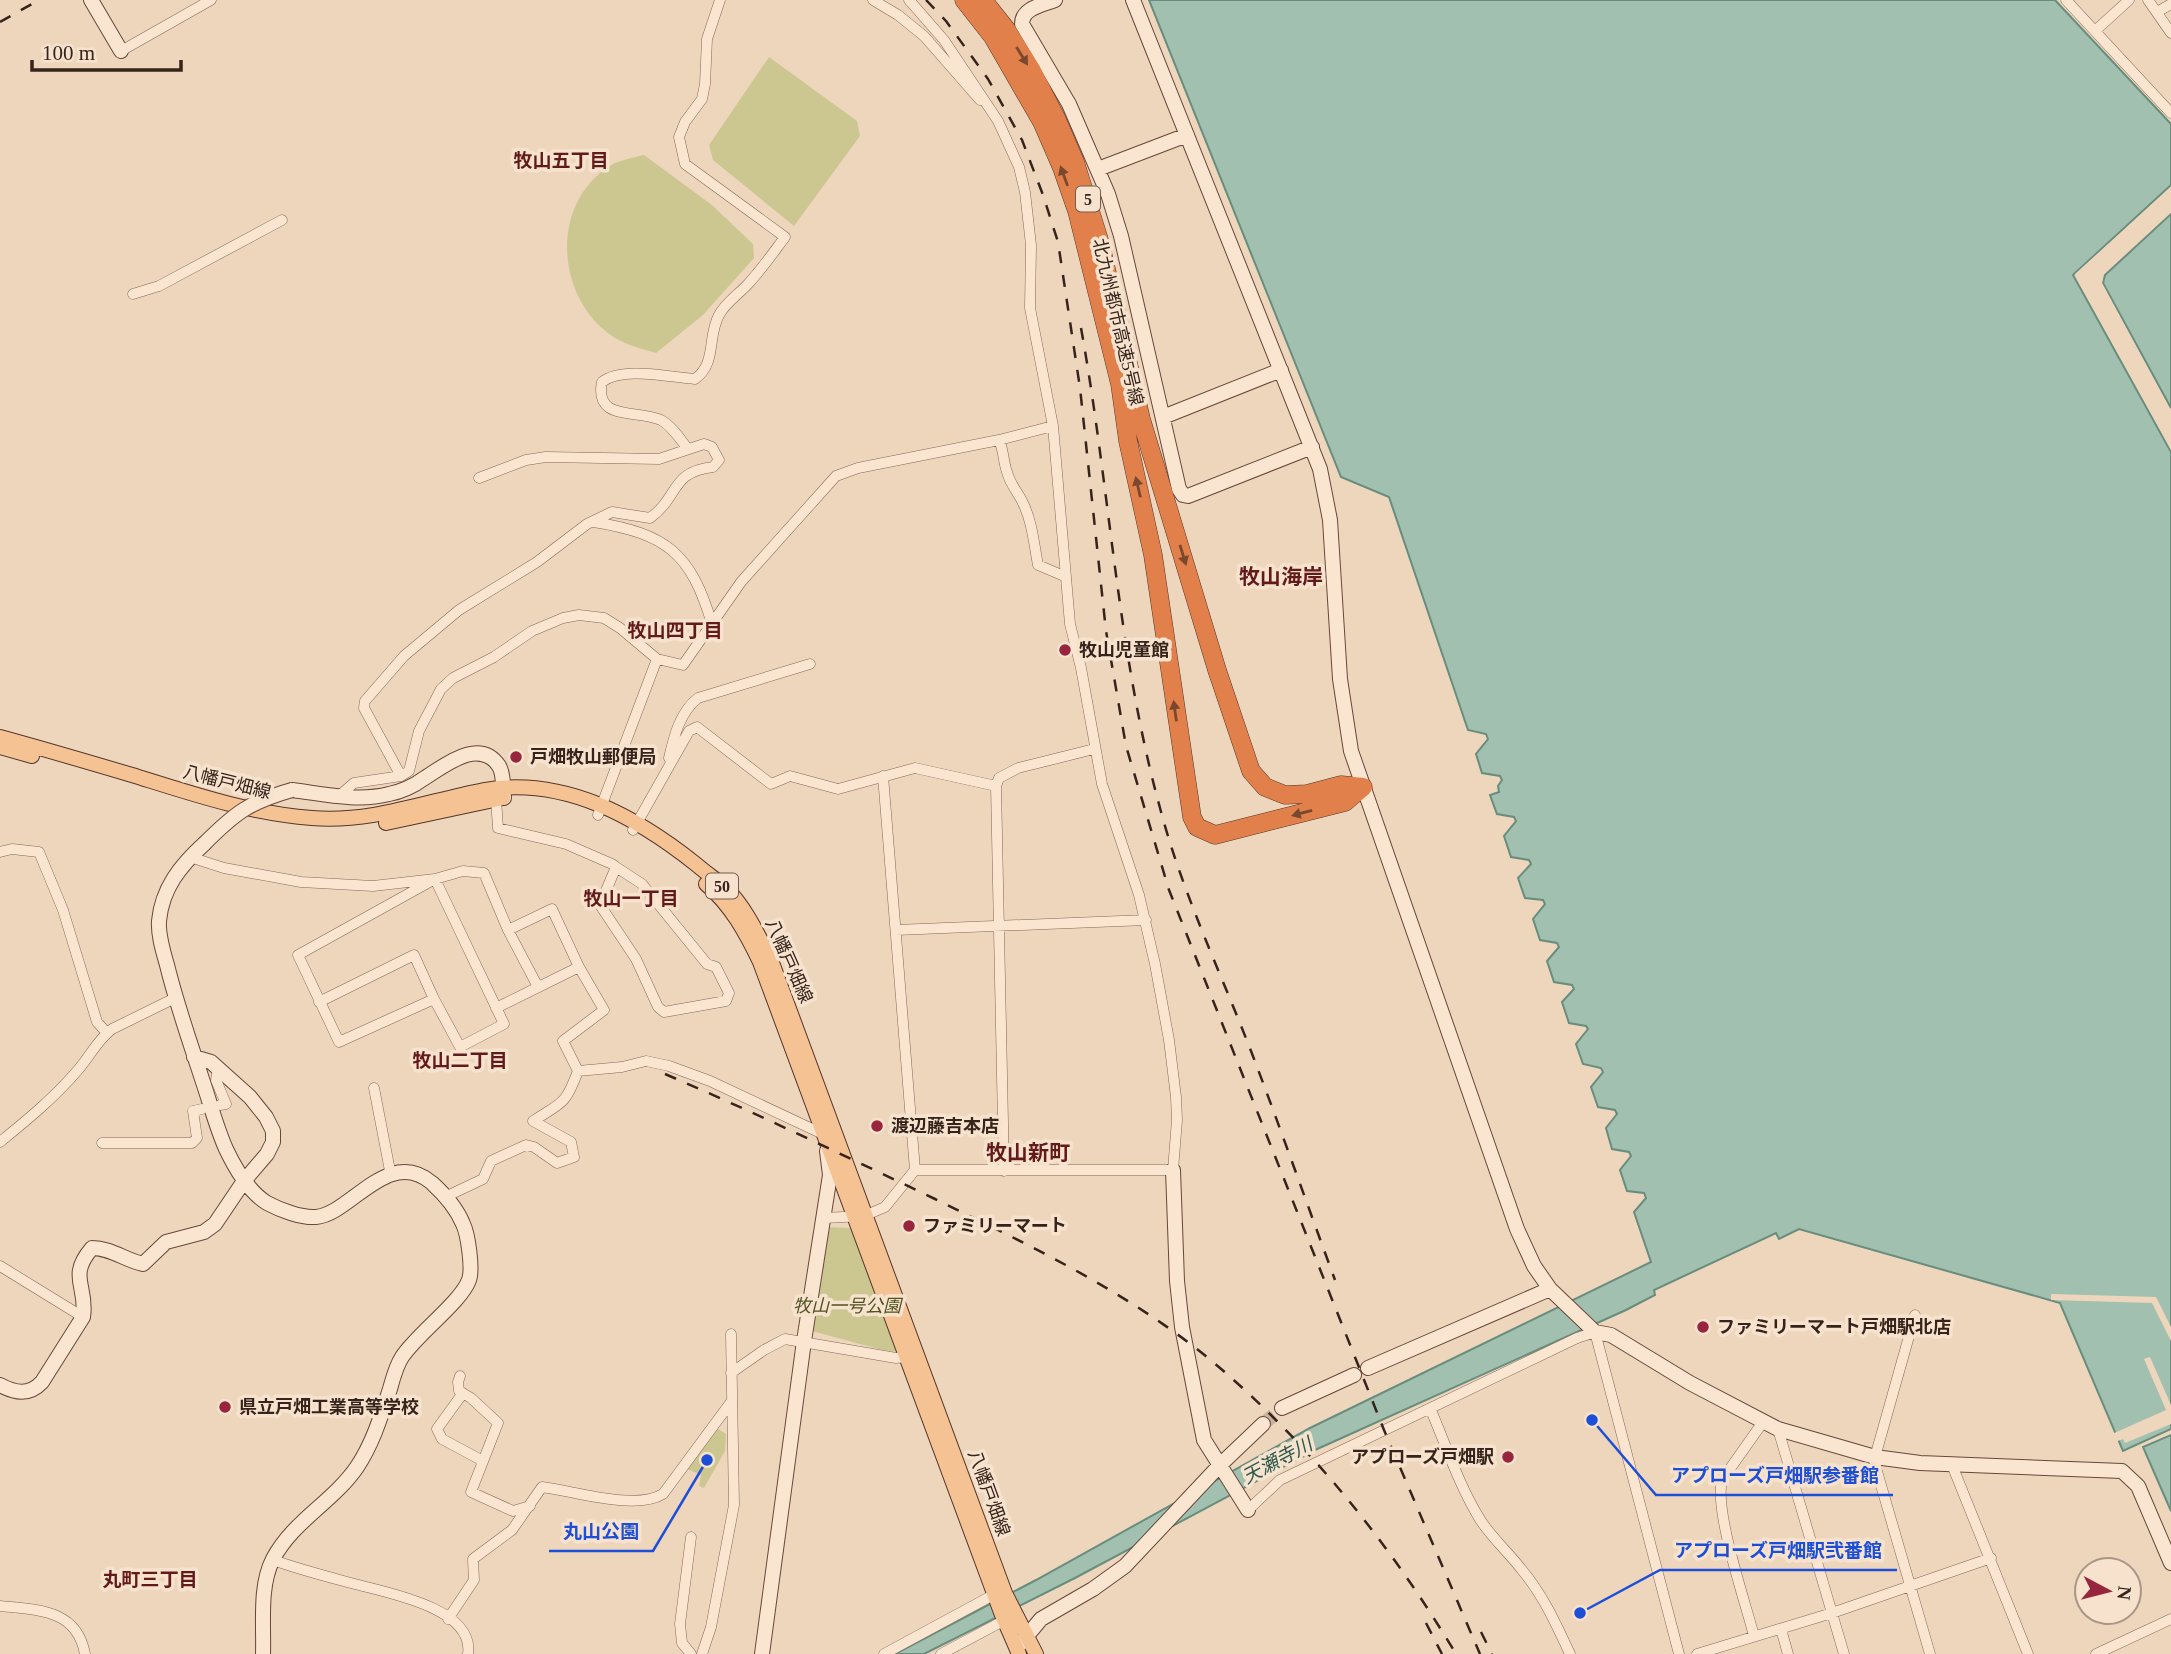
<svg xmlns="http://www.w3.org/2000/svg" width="2171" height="1654" viewBox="0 0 2171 1654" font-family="'Times New Roman','Noto Sans JP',serif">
	<rect width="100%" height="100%" fill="#eed6bd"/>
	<path fill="#ccc791" d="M769 57 857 121 860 136 794 226 713 160 709 145Z
		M644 155 712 205 753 244 754 258 703 315 656 353C636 347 618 343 602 328 556 287 553 204 608 167 619 160 632 158 644 155Z
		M824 1227 852 1228 898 1352 882 1350 812 1331Z
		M718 1429 726 1434 725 1451 704 1488 699 1486 701 1475 687 1469Z"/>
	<path fill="#a1c0b0" stroke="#698d7d" stroke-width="2" d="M1149 0H2055L2171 124V185L2073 275 2171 452V1429L2123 1451 2060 1303 1799 1229 1779 1239 1776 1233 1654 1290 1655 1295 1626 1310 1315 1450 1075 1578 924 1654H895L1036 1580 1310 1428 1651 1262 1634 1212 1646 1198 1644 1193 1627 1191 1620 1170 1631 1156 1629 1152 1612 1149 1606 1128 1617 1114 1615 1110 1598 1107 1591 1087 1603 1072 1601 1068 1583 1064 1576 1044 1588 1029 1586 1026 1569 1023 1562 1002 1574 989 1572 985 1554 982 1547 961 1559 947 1557 943 1540 940 1533 919 1545 904 1543 900 1525 898 1518 878 1531 864 1529 860 1511 857 1504 836 1516 821 1514 817 1497 814 1490 795 1499 792 1498 786 1502 780 1500 776 1482 773 1476 754 1488 739 1486 734 1468 730 1389 497 1341 477Z
		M2171 214V408L2103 283 2105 275Z
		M2171 1435V1511L2143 1447Z"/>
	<path fill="#eed6bd" d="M2171 187V190L2077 276 2171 445V450L2075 274Z
		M2171 210 2103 275 2102 283 2171 411 2168 410 2100 283 2102 272Z
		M2051 1294 2156 1297 2171 1327V1341L2152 1303 2051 1300Z
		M2150 1357 2171 1405V1424L2125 1443 2123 1439 2115 1442 2112 1434 2166 1410 2144 1359Z"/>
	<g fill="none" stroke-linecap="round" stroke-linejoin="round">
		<path stroke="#c9b29d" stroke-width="14" stroke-dasharray="14 7" stroke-linecap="butt" d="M1263 1424 1282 1408"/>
		<defs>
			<path id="street" d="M873 0 898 15 924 36 980 100
				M2066 0 2171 113
				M2148 0 2171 33
				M2157 12 2171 4
				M2096 30 2129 0
				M121 51 211 0
				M133 294 159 286 282 220
				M999 440C1004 451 1003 461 1007 472 1010 484 1017 491 1022 501 1032 520 1034 544 1038 565L1064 576
				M688 449C680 439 672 426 661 420 637 409 594 422 602 382 622 366 669 377 695 379 717 363 707 337 719 315 725 303 739 294 748 284 762 269 773 253 785 237L685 164 679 137 685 122 702 99 705 84 707 39 720 0
				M594 522C667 534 691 553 712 624
				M669 758C674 736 680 712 698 698L810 664
				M401 776 364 708 365 701 404 656 459 610 537 562 587 524 612 512 650 518C680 496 670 472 713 467L719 460 712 447 704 444 659 459 546 457 526 460 479 478
				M883 776 915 1170
				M339 796 354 783 401 776 409 771 419 731 441 689 453 678 494 657 532 631 563 618 579 615 604 618 620 628 657 659 683 665 741 582 836 476 858 468 999 440 1053 426
				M496 799 498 828 566 844 612 864 616 867 642 884 707 964 716 967 729 993 726 1001 664 1012 658 1007 636 959 600 905 616 867
				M598 815 657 659
				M633 830 689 731 697 727 771 784 790 776 838 789 915 768 996 786
				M0 852 12 849 39 852 63 910 97 1022 107 1033
				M190 857 224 868 301 882 373 886 435 879 463 871 484 873 508 930
				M435 879 504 1024 460 1047 434 999 339 1042 298 955Z
				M896 930 1146 920
				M538 987 508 930 552 909 579 967
				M319 1002 414 955 434 999
				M218 1068 216 1080 226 1104 220 1105
				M578 1071 622 1067 646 1061 669 1066 710 1081 825 1135
				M374 1088 391 1176
				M0 1142C27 1120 54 1098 77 1071 89 1058 97 1040 112 1029L175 998
				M102 1143H192L197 1138 193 1111 202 1109
				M1004 1171 996 786 999 778 1018 768 1094 749
				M445 1197 483 1179 491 1161 526 1145 534 1147 557 1163 574 1157 571 1142 533 1121C562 1102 565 1106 578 1071L563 1041 604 1010 579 967 496 1008
				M823 1218 864 1216 885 1207 915 1170H1173L1177 1120 1176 1097 1169 1040 1155 964 1139 895 1102 784 1081 668 1070 624 1053 426 1030 308 1031 245 1025 192 1019 167 998 121 944 40 909 0
				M0 1266 83 1317
				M1915 1315 1875 1457 1876 1468 1930 1654
				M731 1373 764 1350 785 1339 896 1358 907 1357
				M460 1376 458 1382 459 1391 471 1398 498 1423 471 1492 513 1511 530 1506
				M463 1393 437 1429 442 1439 483 1461
				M1430 1408C1446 1445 1459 1486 1481 1521 1493 1539 1509 1553 1522 1570 1543 1595 1556 1624 1570 1654
				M1778 1429 1844 1654
				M1952 1465 2028 1654
				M1248 1510 1280 1480 1577 1338 1595 1332 1679 1654
				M691 1537 680 1624 682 1643 691 1654
				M273 1560C298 1569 325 1576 351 1583 383 1592 475 1607 468 1654
				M0 1606C38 1610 77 1609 85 1654
				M448 1619 474 1580 473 1559 512 1530 542 1487C574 1491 635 1511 663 1494L731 1402
				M1781 1629 1788 1654
				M1754 1636C1745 1601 1714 1511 1722 1480L1763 1422
				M702 1654 711 1627 734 1505 731 1334
				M884 1654 995 1594
				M941 1654 1005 1620
				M1697 1654 1832 1613 1991 1558
				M2096 1654 2171 1619"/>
			<path id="secondary" d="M91 0 121 51
				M1055 0C1042 5 1022 8 1022 24L1069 104 1108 194 1121 236 1179 489 1183 495 1188 496 1312 447
				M1133 0 1320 469 1330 520 1340 679 1351 751 1517 1229 1534 1266 1550 1289 1595 1332 1611 1335 1690 1383 1778 1429 1875 1457 1920 1463 2122 1471 2138 1486 2171 1563
				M1098 169 1187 135
				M1163 417 1281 370
				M292 790C324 794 358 802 389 794 400 792 414 786 423 779 443 767 479 736 499 766 504 774 503 789 504 798
				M204 844C181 865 162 888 159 921 158 935 163 951 167 965 177 1006 191 1045 204 1085 211 1106 217 1129 226 1149 235 1168 249 1192 267 1203 280 1210 301 1218 316 1217 351 1214 388 1146 432 1183 444 1194 457 1209 463 1224 468 1234 473 1269 469 1280 461 1302 417 1334 402 1357 396 1366 393 1378 390 1389 381 1416 373 1443 357 1467 333 1502 293 1521 273 1559 259 1586 264 1624 263 1654
				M1173 1170 1177 1281 1182 1327 1204 1440 1248 1510
				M1368 1368 1550 1289
				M0 1385C15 1393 29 1396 42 1382L83 1317C88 1286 67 1277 92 1248 111 1248 125 1260 143 1264L166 1242 204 1232 215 1224 244 1181 267 1154 273 1142V1131L266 1117 250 1097 211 1062 194 1057
				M1282 1408 1354 1375
				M1020 1644 1041 1619 1093 1589 1125 1566 1220 1465 1263 1424
				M762 1654 804 1341 830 1175 827 1151"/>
			<path id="primary" d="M0 737C44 749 88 762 132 775 193 794 248 813 312 818 371 823 427 801 484 790 564 776 637 817 697 865 706 873 717 880 726 888 746 908 758 935 771 960L1005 1593 1036 1654
				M0 747 32 756
				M386 823 503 798
				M706 884C731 905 746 933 760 962L1002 1615 1019 1654"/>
			<path id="highway" d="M964 0 993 37 1042 122 1062 168 1077 211 1120 384 1128 441 1153 555 1192 817 1197 827 1215 835 1345 802 1363 787
				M983 0 1006 29 1032 71 1057 120 1075 162 1100 243 1141 419 1217 670 1251 771 1265 787 1285 795 1307 794 1341 785 1363 787"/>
		</defs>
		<use href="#street" stroke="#876656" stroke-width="11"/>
		<use href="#secondary" stroke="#68473a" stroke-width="16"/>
		<use href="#primary" stroke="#54362b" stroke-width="16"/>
		<use href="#highway" stroke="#54362b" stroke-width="19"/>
		<use href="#street" stroke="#f9e5d0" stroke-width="10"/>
		<use href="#secondary" stroke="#f9e5d0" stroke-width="14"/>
		<use href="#primary" stroke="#f4c293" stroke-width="14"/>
		<use href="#highway" stroke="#e1804a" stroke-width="18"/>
		<path stroke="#36231b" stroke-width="2.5" stroke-dasharray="12 12" stroke-linecap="butt" d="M926 0 946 21 988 79 1022 140 1043 195 1058 242 1080 388 1106 631 1126 746 1169 890 1384 1430 1480 1654
			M0 22 39 0
			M1081 328C1110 488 1117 651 1160 808 1182 892 1220 971 1251 1051 1280 1127 1307 1204 1335 1280
			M665 1074C756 1113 845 1156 935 1199 1031 1246 1130 1293 1213 1362 1311 1445 1390 1544 1456 1654
			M1426 1623 1442 1654
			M1481 1632 1492 1654"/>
		<defs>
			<path id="secondary-bridge" d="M204 844C235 813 249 802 292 790"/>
		</defs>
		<use href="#secondary-bridge" stroke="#68473a" stroke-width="16" stroke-linecap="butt"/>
		<use href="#secondary-bridge" stroke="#f9e5d0" stroke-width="14"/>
	</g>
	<defs><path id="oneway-solid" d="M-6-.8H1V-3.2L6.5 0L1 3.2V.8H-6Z" transform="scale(1.75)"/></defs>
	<g fill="#7a482e">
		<use href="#oneway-solid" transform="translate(1022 56) rotate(58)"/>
		<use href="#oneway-solid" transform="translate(1064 176) rotate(-110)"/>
		<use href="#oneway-solid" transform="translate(1138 487) rotate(-103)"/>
		<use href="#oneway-solid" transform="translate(1183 555) rotate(73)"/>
		<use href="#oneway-solid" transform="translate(1175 711) rotate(-98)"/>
		<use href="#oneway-solid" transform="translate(1302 813) rotate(165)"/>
	</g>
	<g fill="#97253d" stroke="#f6e2cd" stroke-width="2.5">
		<circle cx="1065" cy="650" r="7"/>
		<circle cx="516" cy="757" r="7"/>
		<circle cx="877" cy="1126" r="7"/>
		<circle cx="909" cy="1226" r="7"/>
		<circle cx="1703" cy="1327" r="7"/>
		<circle cx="225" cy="1407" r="7"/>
		<circle cx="1508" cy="1457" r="7"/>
	</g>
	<g text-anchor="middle" stroke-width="7" stroke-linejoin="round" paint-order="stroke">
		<g fill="#f6e2cd" stroke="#705c50" stroke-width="2">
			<rect x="1076" y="186.5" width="24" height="25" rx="5"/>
			<rect x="706" y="873.5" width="32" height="25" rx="5"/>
		</g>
		<g font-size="16" font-weight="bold" fill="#36231b">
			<text x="1088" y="205">5</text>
			<text x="722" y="892">50</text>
		</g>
		<g font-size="18" fill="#36231b" stroke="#f6e2cd">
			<text transform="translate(1118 322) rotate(77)" y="6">北九州都市高速5号線</text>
			<text transform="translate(227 782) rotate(14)" y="6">八幡戸畑線</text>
			<text transform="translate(789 961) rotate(66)" y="6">八幡戸畑線</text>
			<text transform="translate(989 1493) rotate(70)" y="6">八幡戸畑線</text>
		</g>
		<g font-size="18" font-weight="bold" fill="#36231b" stroke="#f6e2cd" text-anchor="start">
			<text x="1079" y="656">牧山児童館</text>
			<text x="530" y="763">戸畑牧山郵便局</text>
			<text x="891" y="1132">渡辺藤吉本店</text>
			<text x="923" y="1232">ファミリーマート</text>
			<text x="1717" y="1333">ファミリーマート戸畑駅北店</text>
			<text x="239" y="1413">県立戸畑工業高等学校</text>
			<text x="1494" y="1463" text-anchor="end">アプローズ戸畑駅</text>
		</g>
		<g font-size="18" font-style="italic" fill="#505221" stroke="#f6e2cd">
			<text x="847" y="1312">牧山一号公園</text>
		</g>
		<g font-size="19" font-weight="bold" fill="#631a1a" stroke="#f6e2cd">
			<text x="561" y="167">牧山五丁目</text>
			<text x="675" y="637">牧山四丁目</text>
			<text x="631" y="905">牧山一丁目</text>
			<text x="460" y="1067">牧山二丁目</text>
			<text x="150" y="1586">丸町三丁目</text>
		</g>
		<g font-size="19" font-style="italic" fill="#2a564a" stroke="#f6e2cd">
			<text transform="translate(1277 1460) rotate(-28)" y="7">天瀬寺川</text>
		</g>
		<g font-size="21" font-weight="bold" fill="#631a1a" stroke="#f6e2cd">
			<text x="1281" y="584">牧山海岸</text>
			<text x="1028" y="1160">牧山新町</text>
		</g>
	</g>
	<path fill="none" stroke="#1d4ed8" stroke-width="2.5" d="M1592 1420L1656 1495H1893M707 1460L653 1551H549M1580 1613L1660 1570H1897"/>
	<g fill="#1d4ed8" stroke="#f6e2cd" stroke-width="2.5">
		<circle cx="1592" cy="1420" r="7"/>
		<circle cx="707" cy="1460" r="7"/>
		<circle cx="1580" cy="1613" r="7"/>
	</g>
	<g font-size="19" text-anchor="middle" font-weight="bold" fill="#1d4ed8" stroke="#f6e2cd" stroke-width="7" stroke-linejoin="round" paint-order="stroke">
		<text x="1775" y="1482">アプローズ戸畑駅参番館</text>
		<text x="601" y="1538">丸山公園</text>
		<text x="1778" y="1557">アプローズ戸畑駅弐番館</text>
	</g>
	<g transform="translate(2108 1591) rotate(97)"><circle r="33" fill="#f6e2cd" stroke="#a99686" stroke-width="2"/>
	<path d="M0-5L12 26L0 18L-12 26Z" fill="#97253d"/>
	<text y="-10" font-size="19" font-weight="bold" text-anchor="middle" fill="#36231b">N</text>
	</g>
	<path d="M32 60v10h149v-10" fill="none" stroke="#36231b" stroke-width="3.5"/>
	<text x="42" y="60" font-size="21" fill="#36231b" stroke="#f6e2cd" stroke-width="5" paint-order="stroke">100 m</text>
</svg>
